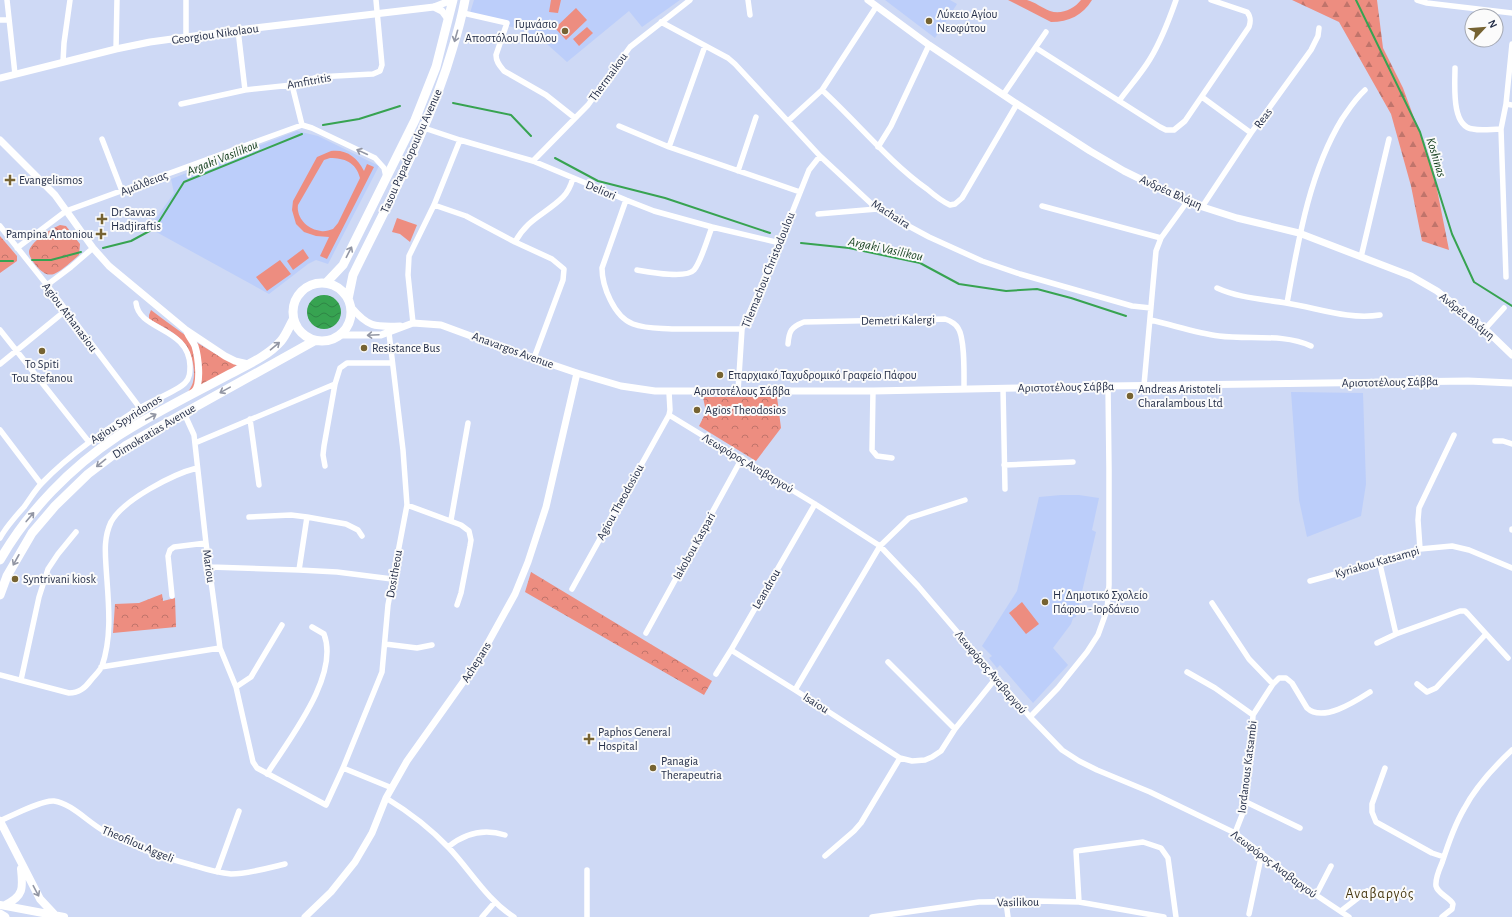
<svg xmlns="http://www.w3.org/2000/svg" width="1512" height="917" viewBox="0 0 1512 917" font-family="'Alegreya Sans',sans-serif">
	<defs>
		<pattern id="forest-firs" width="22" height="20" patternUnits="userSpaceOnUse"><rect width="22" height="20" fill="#ed8d80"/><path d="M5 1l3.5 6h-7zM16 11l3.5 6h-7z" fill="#c0746b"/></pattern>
		<pattern id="park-crowns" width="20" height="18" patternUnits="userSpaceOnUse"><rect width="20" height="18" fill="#ed8d80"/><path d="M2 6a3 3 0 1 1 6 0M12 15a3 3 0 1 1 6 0" fill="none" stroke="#c0746b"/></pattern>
		<pattern id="water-waves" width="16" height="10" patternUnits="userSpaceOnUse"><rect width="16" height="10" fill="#37a351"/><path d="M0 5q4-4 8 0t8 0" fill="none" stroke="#2e8545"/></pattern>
	</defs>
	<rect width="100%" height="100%" fill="#ced9f5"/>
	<path fill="#bccefa" d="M474 0H680L642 27 629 11 567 62 538 36 470 13Z
		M885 0H950L957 4 935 38Z
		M297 131 318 136 379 166 328 264 316 260 308 264 269 294 149 228 174 193 171 179Z
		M1291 392 1363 393 1366 484 1361 516 1307 537 1299 500Z
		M1061 495H1079L1099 498 1092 530 1096 532 1076 617 1073 618 1071 624 1053 648 1068 665 1033 703 1000 665 997 668 989 658 992 656 982 646 1017 591 1039 497Z"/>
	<path fill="#ed8d80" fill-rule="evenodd" d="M551 0H561L558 13 549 12Z
		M1008 0C1014 0 1021 0 1027 0 1035 2 1042 8 1050 11 1061 15 1074 9 1081 0H1092C1083 15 1069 22 1051 22Z
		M576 8 587 20 566 40 555 28Z
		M587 27 593 33 579 46 573 39Z
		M331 151C346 149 357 157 364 171L367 164 374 167 327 259 320 256 329 237 316 236 304 232 296 224 292 210 293 201 317 157ZM330 158C344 158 356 162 360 178L338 223 333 229C329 230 325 232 321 231 308 230 296 218 298 205L324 160Z
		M397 218 417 225 410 242 400 234 392 232Z
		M303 249 309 258 293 270 287 261Z
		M280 260 291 274 267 291 256 277Z
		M1022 602 1039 624 1026 634 1009 613Z"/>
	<path fill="url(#forest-firs)" d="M1292 0H1377L1383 48 1403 88 1433 169 1449 250 1422 241 1411 186 1391 114 1339 22Z"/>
	<path fill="url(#park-crowns)" d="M60 225 66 226 80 244 79 255C72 261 63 270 54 274 51 275 46 275 43 272 38 269 29 258 29 252 29 243 52 228 60 225Z
		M0 236 17 256V261L0 273Z
		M151 310C178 331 206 350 237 365L218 379 186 396C188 391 192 387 193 382 196 370 192 354 185 344 177 333 161 326 149 319V315Z
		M703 397H777L781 428 756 461 699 426 706 412Z
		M531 572 712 681 704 695 525 592Z
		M162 594 163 601 175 598 176 627 113 633 115 604 139 603Z"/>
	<path fill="url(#water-waves)" d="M307 312a17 17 0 1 1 34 0a17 17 0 1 1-34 0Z"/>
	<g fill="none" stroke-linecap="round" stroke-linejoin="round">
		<path stroke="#37a351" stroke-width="2" d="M1356 0 1420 132 1452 234 1474 282 1512 306
			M453 103 511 115 531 136
			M323 125 359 119 400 106
			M555 158 598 181 665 198 770 233
			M801 243 849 248 920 263 959 284 1006 291 1037 289 1071 298 1126 316
			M103 248 131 241 155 228 184 182 302 134
			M32 260H51L81 252
			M0 261H13"/>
		<path stroke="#fff" stroke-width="5.5" d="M7 0 15 74
			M186 0V37
			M748 0 750 15
			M1417 0 1427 3 1512 13
			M463 13 507 23 496 55C496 62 500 66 504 71L546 95 575 118
			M0 20H8
			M661 22 728 58 735 64 820 156 877 209 929 237 982 261 1020 274 1132 306 1151 308
			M238 30 245 90
			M1036 48 1160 127 1166 130H1174L1185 121 1249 27C1251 21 1251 17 1247 12L1211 0
			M116 49 117 0
			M63 62 64 43 70 0
			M1455 68C1455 85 1451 127 1473 129 1482 131 1492 129 1501 129
			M292 85 302 125
			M822 90C858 123 888 161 927 189 934 195 941 201 950 205L955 204 962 198 1017 104
			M1003 95 1046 32
			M1202 97 1251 133
			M1119 101C1129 87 1141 74 1150 59 1161 41 1169 20 1176 0
			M181 104 245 90 292 85 317 77 373 74 380 71 382 65 376 0
			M1506 104 1512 105
			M788 121 822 90 876 7
			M619 126 669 147 800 192
			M424 128 460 140 533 161 626 200 654 211 712 227 780 243
			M102 139 122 191
			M669 147 705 46
			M878 147 891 126 929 45
			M533 161 588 105 630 47 690 0
			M738 171 756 117
			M626 200 602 268C602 286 614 317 633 324 646 329 659 328 672 329 695 329 719 329 742 329
			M434 205 466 216 515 242 552 259 564 269 563 280 534 358
			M1042 206 1161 238
			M1202 207 1251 133 1311 50 1318 36 1319 28
			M818 214 877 209
			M0 226 47 285 140 408
			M515 242C528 218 546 214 563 197 568 192 571 185 573 178
			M17 248 66 211 302 125 312 128 375 158 384 168 386 177
			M1361 257 1389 139
			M637 270C649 272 686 279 694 270 701 262 708 237 712 227
			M1506 277 1501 129 1506 104 1512 44
			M47 285 71 267 93 248
			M1217 288C1239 298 1262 299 1286 303 1318 308 1348 320 1380 315
			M1287 303C1298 242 1309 173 1342 119 1349 109 1355 99 1365 90
			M1150 320C1173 325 1196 333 1219 336 1249 340 1283 333 1311 346
			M413 323 408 275 409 256 434 205 460 140
			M1485 329 1504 308
			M0 330 89 442
			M788 344C789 331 791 327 804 322L945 319C951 321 955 323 958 328 965 338 964 374 964 388
			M0 364 65 311
			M1144 385 1156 251 1161 238 1187 202
			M1003 388 1005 489
			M738 391 742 329 780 243 809 170 820 156
			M873 391 872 450 877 456 892 458
			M184 413 194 435 206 543 220 648 236 687 253 762 257 768 326 805 343 768 382 672 388 605 407 505 403 450 389 333
			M669 415 815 504 880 546 918 586 1030 717 1062 750 1079 761 1097 770 1150 792 1235 833 1307 889 1349 917
			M250 419 259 485
			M0 430 41 484
			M1495 441H1503L1512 444
			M195 443 335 384
			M1004 465 1073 462
			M325 466 323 455 324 446 335 384 340 368 347 363H391
			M407 505 461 525 469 531 471 540 470 546 461 593 457 605
			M249 517 291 515 307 517 346 524 358 530 362 536
			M451 520 468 423
			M1512 530V529
			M0 538C6 527 15 517 24 507 30 499 35 490 42 483 70 454 104 431 138 409 150 401 176 392 185 383 190 378 190 372 190 366 189 327 139 331 136 303
			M1420 549 1418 520 1419 508 1454 435
			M1379 560 1396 634
			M210 567 299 570 337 572 392 579
			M299 570 307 517
			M1310 581 1343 572 1379 560 1420 549 1452 546 1469 550 1512 568
			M572 589 669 415 670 410 669 392
			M172 596 168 556 170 550 174 547 206 543
			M1212 603 1249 659 1273 684
			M646 633 742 458
			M1377 643 1396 634 1460 611H1465L1468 614 1508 658
			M385 644 417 648 432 645
			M731 650 795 690 900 758 912 761 925 760 932 757 941 751 955 729 996 678
			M888 662 955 729
			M101 667 220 648
			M1187 672 1215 688 1253 715
			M716 674 731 650 815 504
			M0 675 69 693C79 693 85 688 91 680 94 676 100 671 102 666 113 635 108 599 106 566 105 551 104 537 111 522 123 500 173 474 197 468
			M21 680 39 597 48 569 58 554 76 532
			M1417 684 1427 692 1436 688 1486 634
			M236 687 251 677 282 625
			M795 690 880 546 909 518 965 500
			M1030 717 1058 688 1087 652 1098 635 1107 610 1109 585V469L1108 386
			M343 768 392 788
			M1385 768 1372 804V812L1376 822 1432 853 1444 857
			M267 774C289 739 340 676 324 634L312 627
			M386 798C409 812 431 829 449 848 470 870 487 900 514 917
			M1244 801 1300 828
			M0 821C13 815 42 800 54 801 71 803 89 823 104 831 131 846 162 857 192 865 205 869 217 873 231 874 248 874 268 868 285 864
			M1235 833 1244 810 1245 787 1250 765 1253 715 1273 684 1279 678H1286L1292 683 1307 708C1323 723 1356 701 1370 692
			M448 847C465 833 483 828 505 835
			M825 856 854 831 861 823 900 758
			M587 870V917
			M217 872 239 811
			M1316 895 1331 866
			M1006 902 1008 917
			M1079 902 1076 851 1143 842 1161 848 1168 858 1176 917
			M1341 911 1367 891
			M1249 914 1262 853
			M482 917 495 902
			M872 917 979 902 1036 901 1079 902 1164 917
			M1442 917 1452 909 1453 904C1449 897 1438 894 1436 886 1435 879 1439 870 1442 863 1448 844 1454 826 1464 809 1475 788 1495 766 1512 750"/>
		<path stroke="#fff" stroke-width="7" d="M868 0 929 45 1017 104 1090 151 1124 171 1187 202 1237 218 1299 233 1411 276 1437 291 1485 329 1512 355
			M434 7 442 11 448 19
			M0 78 116 49 150 42 238 30 434 7 452 0
			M0 140 55 195 93 248 109 266 186 330 225 356 235 361 248 364
			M351 307C368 327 374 327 400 326
			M187 332C189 337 193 341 195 346 198 356 202 384 194 392
			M341 335H381L413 323 441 325 509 350 577 373 621 386 655 391H873L1108 386 1468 381 1512 383
			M305 917 331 892 355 862 372 833 386 798 407 761 478 661 515 594 528 562 546 507 577 373"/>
		<path stroke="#fff" stroke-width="8" d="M0 821 40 899 54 914
			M0 905 64 917
			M5 905C24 896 23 888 21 869"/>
		<path stroke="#fff" stroke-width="9" d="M293 312a29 29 0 1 1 58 0a29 29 0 1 1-58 0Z
			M326 283 343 265 415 120 436 67 453 0
			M348 299 353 275C389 201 430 127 453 47 458 31 462 16 465 0
			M0 560C28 511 71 467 118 436 154 413 193 394 230 374 247 365 268 356 281 341 286 335 289 327 293 320
			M0 595 7 576 32 533 55 506 88 474 125 446 314 341
			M0 914 5 917"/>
	</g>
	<defs><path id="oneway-shaft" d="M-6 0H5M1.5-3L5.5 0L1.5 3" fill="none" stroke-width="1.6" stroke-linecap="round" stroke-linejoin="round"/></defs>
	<g stroke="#9296a4">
		<use href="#oneway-shaft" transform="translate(456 36) rotate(106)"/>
		<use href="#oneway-shaft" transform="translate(362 152) rotate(-155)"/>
		<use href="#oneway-shaft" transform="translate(349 252) rotate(-63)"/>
		<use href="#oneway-shaft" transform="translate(373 335) rotate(177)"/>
		<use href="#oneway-shaft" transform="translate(275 346) rotate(-40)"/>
		<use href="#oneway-shaft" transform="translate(225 390) rotate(151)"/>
		<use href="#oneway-shaft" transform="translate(151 417) rotate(-29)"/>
		<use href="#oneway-shaft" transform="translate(101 463) rotate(141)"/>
		<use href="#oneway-shaft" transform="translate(30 517) rotate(-50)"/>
		<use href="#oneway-shaft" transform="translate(16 560) rotate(119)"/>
		<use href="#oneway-shaft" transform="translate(36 891) rotate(62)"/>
	</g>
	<g fill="#766332" stroke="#fbfbfb" stroke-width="1.5">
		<circle cx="929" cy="21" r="4"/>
		<circle cx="565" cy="31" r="4"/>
		<path d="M8 174h4v4h4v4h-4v4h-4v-4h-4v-4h4z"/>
		<path d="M100 213h4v4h4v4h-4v4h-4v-4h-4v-4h4z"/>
		<path d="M99 228h4v4h4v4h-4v4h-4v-4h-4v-4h4z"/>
		<circle cx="364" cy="348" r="4"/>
		<circle cx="42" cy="351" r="4"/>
		<circle cx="720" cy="375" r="4"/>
		<circle cx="1130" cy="396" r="4"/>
		<circle cx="697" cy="410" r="4"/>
		<circle cx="15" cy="579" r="4"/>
		<circle cx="1045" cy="602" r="4"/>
		<path d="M587 733h4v4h4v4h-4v4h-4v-4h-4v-4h4z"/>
		<circle cx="653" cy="768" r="4"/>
	</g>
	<g text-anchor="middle" stroke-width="4" stroke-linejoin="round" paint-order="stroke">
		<g font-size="12" fill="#242e48" stroke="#fbfbfb" text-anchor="start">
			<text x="937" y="18">Λύκειο Αγίου<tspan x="937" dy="14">Νεοφύτου</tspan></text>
			<text x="557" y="28" text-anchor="end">Γυμνάσιο<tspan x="557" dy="14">Αποστόλου Παύλου</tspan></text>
			<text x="19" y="184">Evangelismos</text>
			<text x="111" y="216">Dr Savvas<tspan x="111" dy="14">Hadjiraftis</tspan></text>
			<text x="93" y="238" text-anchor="end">Pampina Antoniou</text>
			<text x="372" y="352">Resistance Bus</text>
			<text x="42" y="368" text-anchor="middle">To Spiti<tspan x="42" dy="14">Tou Stefanou</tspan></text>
			<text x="728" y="379">Επαρχιακό Ταχυδρομικό Γραφείο Πάφου</text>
			<text x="1138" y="393">Andreas Aristoteli<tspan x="1138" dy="14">Charalambous Ltd</tspan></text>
			<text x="705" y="414">Agios Theodosios</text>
			<text x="23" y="583">Syntrivani kiosk</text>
			<text x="1053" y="599">Η΄ Δημοτικό Σχολείο<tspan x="1053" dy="14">Πάφου - Ιορδάνειο</tspan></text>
			<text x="598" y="736">Paphos General<tspan x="598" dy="14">Hospital</tspan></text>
			<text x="661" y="765">Panagia<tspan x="661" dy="14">Therapeutria</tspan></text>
		</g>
		<g font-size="12" fill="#242e48" stroke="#fbfbfb">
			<text transform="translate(215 34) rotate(-8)" y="4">Georgiou Nikolaou</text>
			<text transform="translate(608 77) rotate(-54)" y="4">Thermaikou</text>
			<text transform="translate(309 81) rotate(-10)" y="4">Amfitritis</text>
			<text transform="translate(1263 118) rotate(-54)" y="4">Reas</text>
			<text transform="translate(411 151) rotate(-66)" y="4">Tasou Papadopoulou Avenue</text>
			<text transform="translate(144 183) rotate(-21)" y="4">Αμάλθειας</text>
			<text transform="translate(601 190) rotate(23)" y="4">Deliori</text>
			<text transform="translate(1171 192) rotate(24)" y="4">Ανδρέα Βλάμη</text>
			<text transform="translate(891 214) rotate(32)" y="4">Machaira</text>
			<text transform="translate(768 270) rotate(-68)" y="4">Tilemachou Christodoulou</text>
			<text transform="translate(1467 316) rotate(39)" y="4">Ανδρέα Βλάμη</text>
			<text transform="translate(70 317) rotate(53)" y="4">Agiou Athanasiou</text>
			<text transform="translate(898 320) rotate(-1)" y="4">Demetri Kalergi</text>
			<text transform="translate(513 350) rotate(20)" y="4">Anavargos Avenue</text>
			<text transform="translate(1390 382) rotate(-1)" y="4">Αριστοτέλους Σάββα</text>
			<text transform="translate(1066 387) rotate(-1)" y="4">Αριστοτέλους Σάββα</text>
			<text x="742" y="395">Αριστοτέλους Σάββα</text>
			<text transform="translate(126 419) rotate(-32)" y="4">Agiou Spyridonos</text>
			<text transform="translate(154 431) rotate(-31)" y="4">Dimokratias Avenue</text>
			<text transform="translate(748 463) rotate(31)" y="4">Λεωφόρος Αναβαργού</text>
			<text transform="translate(620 502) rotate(-61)" y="4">Agiou Theodosiou</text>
			<text transform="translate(694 546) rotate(-61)" y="4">Iakobou Kaspari</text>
			<text transform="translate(1377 562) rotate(-16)" y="4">Kyriakou Katsampi</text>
			<text transform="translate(209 566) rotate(82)" y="4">Mariou</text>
			<text transform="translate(394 574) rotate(-80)" y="4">Dositheou</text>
			<text transform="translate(766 589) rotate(-60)" y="4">Leandrou</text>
			<text transform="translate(476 662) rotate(-58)" y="4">Achepans</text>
			<text transform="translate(991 672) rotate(50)" y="4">Λεωφόρος Αναβαργού</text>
			<text transform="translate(816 703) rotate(33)" y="4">Isaiou</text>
			<text transform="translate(1247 767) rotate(-83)" y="4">Iordanous Katsambi</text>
			<text transform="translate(138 844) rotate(23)" y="4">Theofilou Aggeli</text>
			<text transform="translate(1274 864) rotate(37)" y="4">Λεωφόρος Αναβαργού</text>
			<text transform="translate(1018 902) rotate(-1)" y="4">Vasilikou</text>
		</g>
		<g font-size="13" font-style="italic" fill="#153f1e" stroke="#fbfbfb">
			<text transform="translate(222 157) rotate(-22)" y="5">Argaki Vasilikou</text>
			<text transform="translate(1437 157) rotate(73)" y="5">Koshinas</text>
			<text transform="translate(886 248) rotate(12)" y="5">Argaki Vasilikou</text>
		</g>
		<g font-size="14" letter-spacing="1" fill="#483911" stroke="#fbfbfb">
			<text x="1380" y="898">Αναβαργός</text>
		</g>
	</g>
	<g transform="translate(1484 28) rotate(64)"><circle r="19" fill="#fbfbfb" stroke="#a5a9b3"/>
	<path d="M0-3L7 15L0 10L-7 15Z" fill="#766332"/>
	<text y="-6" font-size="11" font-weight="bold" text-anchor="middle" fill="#242e48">N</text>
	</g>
</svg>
